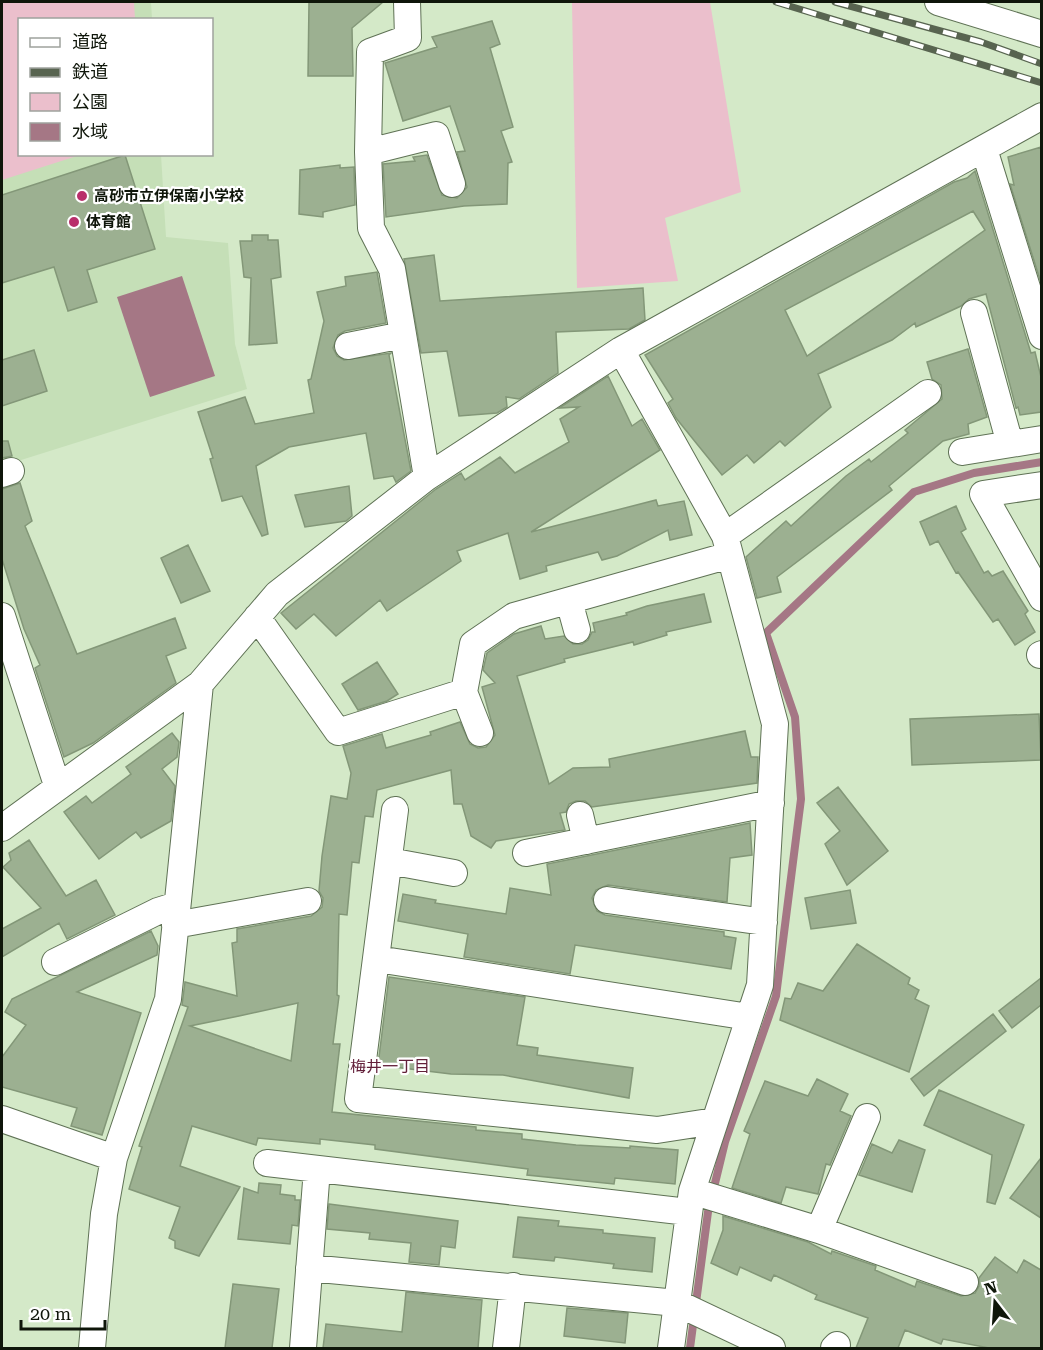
<svg xmlns="http://www.w3.org/2000/svg" width="1043" height="1350" viewBox="0 0 1043 1350" font-family="'Roboto Serif','Noto Sans JP',serif">
	<rect width="100%" height="100%" fill="#d4e9c8"/>
	<path fill="#c5dfb7" d="M2 2H151L152 19 20 20V154L161 155 166 237 228 243 235 344 247 389 2 466Z"/>
	<path fill="#ebbfcc" d="M2 2H134L135 19 20 20V154L80 155 2 180Z
		M572 2H710L741 192 665 218 678 281 577 288Z"/>
	<path fill="#a57785" d="M182 276 215 376 150 397 117 297Z"/>
	<g fill="none" stroke-linecap="round" stroke-linejoin="round">
		<path stroke="#a57785" stroke-width="8" d="M690 1348 708 1212 725 1142 776 996 801 799 795 717 766 633 914 492 974 473 1042 462"/>
	</g>
	<path fill="#9cb091" stroke="#839778" stroke-width="1.5" fill-rule="evenodd" d="M309 2H383L352 28 353 76H308Z
		M492 21 500 44 490 48 513 127 501 131 512 162 508 163 507 204 464 206 386 217 383 164 415 161 413 157 427 155 442 195 457 198 467 187 457 152 465 151 450 106 403 121 385 63 437 47 432 37Z
		M1041 147V283L1010 184 1014 185 1008 157Z
		M125 155 155 249 87 270 97 302 68 311 54 267 2 283V195Z
		M340 165V168L354 167 355 205 323 212V217L299 214 300 170Z
		M975 171 1031 353 1035 352 1041 377V412L1020 415 1018 407 1016 408 986 294 969 299 961 306 916 327 915 323 892 340 818 374 831 407 785 446 780 441 754 463 747 455 722 475 676 418 668 403 673 399 645 355 954 182 967 178ZM973 211 985 230 807 356 785 310Z
		M252 235H268V240H278L281 277 271 279 277 343 249 345 251 278 244 277 240 241H252Z
		M434 255 440 301 643 288 645 320 629 329 556 332 558 373 519 399 506 397 507 407 497 413 459 416 447 351 421 353 404 259Z
		M377 272 386 323 345 331 338 335 333 348 337 356 344 360 391 353 389 355 411 471 396 482 393 476 374 479 366 433 289 447 256 466 268 534 262 536 242 496 222 501 210 459 213 458 198 412 245 397 255 424 314 413 308 380 311 379 324 321 317 292 346 286 345 277Z
		M968 349 987 417 968 424 969 434 943 441 889 486 892 490 777 577 781 592 757 598 746 557 786 521 791 526 846 476 869 459 871 462 908 433 905 430 942 399 941 385 932 379 927 362Z
		M34 350 47 391 2 406V360Z
		M608 376 632 426 642 419 660 450 531 532 656 500 658 506 684 501 692 535 670 540 668 530 617 556 602 560 598 552 546 566 547 571 520 579 508 533 457 551 461 561 387 611 380 600 336 636 314 614 296 629 281 613 436 489 461 473 465 480 500 457 515 473 569 442 560 419 579 407 559 408Z
		M2 441H8L12 456 2 458Z
		M20 483 32 521 25 526 77 654 175 618 186 648 166 656 176 683 93 743 64 757 35 668 40 665 24 629 2 559V489Z
		M349 486 352 516 346 521 305 527 295 495Z
		M956 506 966 529 961 532 984 573 988 571 992 576 1003 571 1028 611 1025 614 1035 632 1015 645 998 619 993 622 958 572 956 573 938 541 930 545 920 522Z
		M188 545 210 591 181 603 161 558Z
		M704 594 711 622 666 632 667 635 634 645 633 642 564 659 565 662 517 676 549 784 573 768 610 767 609 759 745 731 751 757H758L757 783 592 807 585 801H576L569 804 566 812 560 813 565 830 496 841 491 848 471 836 462 804H454L451 770 377 790 373 817 365 816 359 863 352 862 347 915 339 914 337 995 339 996 333 1044H340L332 1112 476 1127V1130L522 1134V1139L576 1145 630 1148V1146L678 1150 675 1184 615 1178 614 1184 527 1175 528 1169 375 1149V1145L320 1139V1144L258 1138 256 1145 192 1126 180 1166 240 1187 199 1256 175 1248V1241L169 1238 180 1207 129 1189 142 1147 139 1146 188 1007 182 1005 185 982 237 996 232 943 237 942V929L311 916 322 907 323 898 319 891 322 856 331 796 347 799 351 773 343 746 382 734 386 748 431 735 430 732 460 722 470 744 478 748 486 747 495 735 482 687 495 683 483 670 487 653 514 634 541 626 545 639 564 636 573 644H582L588 640 592 632H595L593 623 627 615 626 613 647 606ZM298 1003 291 1061 190 1026 239 1016Z
		M377 662 398 694 387 701 358 710 342 684Z
		M1039 714 1041 760 912 765 910 719Z
		M172 733 179 742 177 757 162 769 175 786 171 821 141 838 136 832 99 859 64 812 86 796 92 803 131 774 126 767Z
		M838 787 888 851 847 885 825 844 840 831 817 803Z
		M750 823 752 855 730 858 727 902 608 885 596 890 592 898 597 911 605 915 724 932V936L736 938 731 969 575 945 570 974 464 957 468 934 398 921 403 894 436 900 435 903 506 914 510 888 551 895 547 864Z
		M29 840 66 896 96 880 115 915 67 939 59 923 2 957V929L41 908 3 867 11 860 9 853Z
		M850 890 856 923 811 929 805 898Z
		M151 931 158 946 157 955 77 992 141 1013 102 1135 71 1126 77 1108 2 1087V1057L26 1025 5 1012 12 999Z
		M857 944 910 978 908 984 919 990 915 999 929 1006 909 1072 780 1020 785 998 791 999 798 983 823 991Z
		M389 977 525 997 517 1045 538 1048 537 1055 633 1068 629 1098 503 1075 451 1074 378 1065Z
		M1041 978V1005L1012 1028 999 1011Z
		M993 1014 1006 1031 924 1096 911 1079Z
		M817 1079 848 1094 840 1111 851 1116 830 1165 826 1164 818 1194 786 1187 781 1203 732 1188 750 1134 744 1131 765 1081 808 1096Z
		M939 1090 1024 1125 995 1204 987 1202 992 1155 924 1125Z
		M899 1140 925 1150 912 1192 859 1175 872 1144 892 1153Z
		M1041 1158V1218L1010 1198Z
		M259 1183 281 1185 280 1194 295 1196V1200H300L298 1226 292 1225 290 1244 238 1239 244 1188 258 1193Z
		M329 1204 458 1221 455 1248 441 1246 439 1265 409 1262 411 1243 369 1239 370 1233 327 1229Z
		M723 1216 808 1242 831 1254 832 1251 876 1266 875 1270 915 1287 917 1281 961 1296 975 1293 979 1286V1278L995 1257 1017 1273 1024 1260 1041 1270V1348H989L943 1339 941 1344 905 1330 898 1348H856L868 1318 815 1299 817 1295 774 1275 771 1281 740 1267 737 1275 711 1263 723 1230Z
		M518 1217 559 1221 558 1226 603 1230V1233L655 1238 652 1272 613 1268 614 1264 555 1257 554 1261 513 1257Z
		M233 1284 279 1289 272 1348H225Z
		M406 1292 482 1300 478 1348H323L326 1324 402 1332Z
		M567 1308 628 1313 625 1343 564 1336Z"/>
	<g fill="none" stroke-linecap="round" stroke-linejoin="round">
		<defs>
			<path id="minor" d="M407 2 408 38 370 52 368 152 371 228 392 269 427 477
				M938 2 1042 34
				M984 149 1042 336
				M368 152 436 135 452 184
				M974 313 1010 444
				M348 346 403 335
				M621 350 725 536 775 724 760 985 692 1191 671 1348
				M962 452 1042 439
				M2 474 11 471
				M1042 485 983 494 1042 598
				M725 536 928 393
				M569 601 577 630
				M2 616 57 785
				M257 617 338 732 464 692 473 644 514 616 730 555
				M1040 655 1042 654
				M464 692 480 733
				M395 810 358 1099 657 1130 715 1121
				M580 815 586 841
				M2 828 200 684 277 594 427 477 621 350 1042 116
				M526 853 771 803
				M389 861 454 873
				M607 900 764 922
				M175 925 308 901
				M377 959 749 1017
				M55 962 158 911 177 905
				M2 1119 114 1158
				M267 1163 688 1212
				M692 1191 819 1230 965 1282
				M819 1230 867 1117
				M309 1268 677 1303 772 1348
				M92 1348 104 1214 114 1158 168 999 200 684
				M303 1348 317 1169
				M506 1348 513 1286
				M834 1348 837 1345"/>
		</defs>
		<use href="#minor" stroke="#5f7255" stroke-width="28"/>
		<use href="#minor" stroke="#fff" stroke-width="26"/>
		<defs>
			<path id="rail" d="M776 2 1042 83
				M835 2 981 42 1042 64"/>
		</defs>
		<use href="#rail" stroke="#586450" stroke-width="7"/>
		<use href="#rail" stroke="#fff" stroke-width="4.5" stroke-dasharray="14" stroke-linecap="butt"/>
	</g>
	<g fill="#b92f6b" stroke="#fff" stroke-width="2">
		<circle cx="82" cy="196" r="6"/>
		<circle cx="74" cy="222" r="6"/>
	</g>
	<g text-anchor="middle" stroke-width="4.5" stroke-linejoin="round" paint-order="stroke">
		<g font-size="15" font-weight="bold" fill="#0f160a" stroke="#fff" text-anchor="start">
			<text x="94" y="201">高砂市立伊保南小学校</text>
			<text x="86" y="227">体育館</text>
		</g>
		<g font-size="16" fill="#63203a" stroke="#fff">
			<text x="390" y="1072">梅井一丁目</text>
		</g>
	</g>
	<rect width="1043" height="1350" fill="none" stroke="#0f160a" stroke-width="6"/>
	<rect x="18" y="18" width="195" height="138" fill="#ffffff" stroke="#9fa29d" stroke-width="1.5"/>
	<rect x="30" y="38" width="30" height="9" fill="#ffffff" stroke="#9fa29d" stroke-width="1.5"/>
	<text x="72" y="48" font-size="18" fill="#0f160a">道路</text>
	<rect x="30" y="68" width="30" height="9" fill="#586450" stroke="#9fa29d" stroke-width="1.5"/>
	<text x="72" y="78" font-size="18" fill="#0f160a">鉄道</text>
	<rect x="30" y="93" width="30" height="18" fill="#ebbfcc" stroke="#9fa29d" stroke-width="1.5"/>
	<text x="72" y="108" font-size="18" fill="#0f160a">公園</text>
	<rect x="30" y="123" width="30" height="18" fill="#a57785" stroke="#9fa29d" stroke-width="1.5"/>
	<text x="72" y="138" font-size="18" fill="#0f160a">水域</text>
	<g transform="translate(995 1302) rotate(343)" stroke="#ffffff" stroke-width="4.5" paint-order="stroke">
	<path d="M0-4.5L10 22L0 15L-10 22Z" fill="#0f160a"/>
	<text y="-9" font-size="16" font-weight="bold" text-anchor="middle" fill="#0f160a">N</text>
	</g>
	<path d="M21 1320v9h84v-9" fill="none" stroke="#0f160a" stroke-width="3"/>
	<text x="30" y="1320" font-size="18" fill="#0f160a" stroke="#ffffff" stroke-width="4.5" paint-order="stroke">20 m</text>
</svg>
